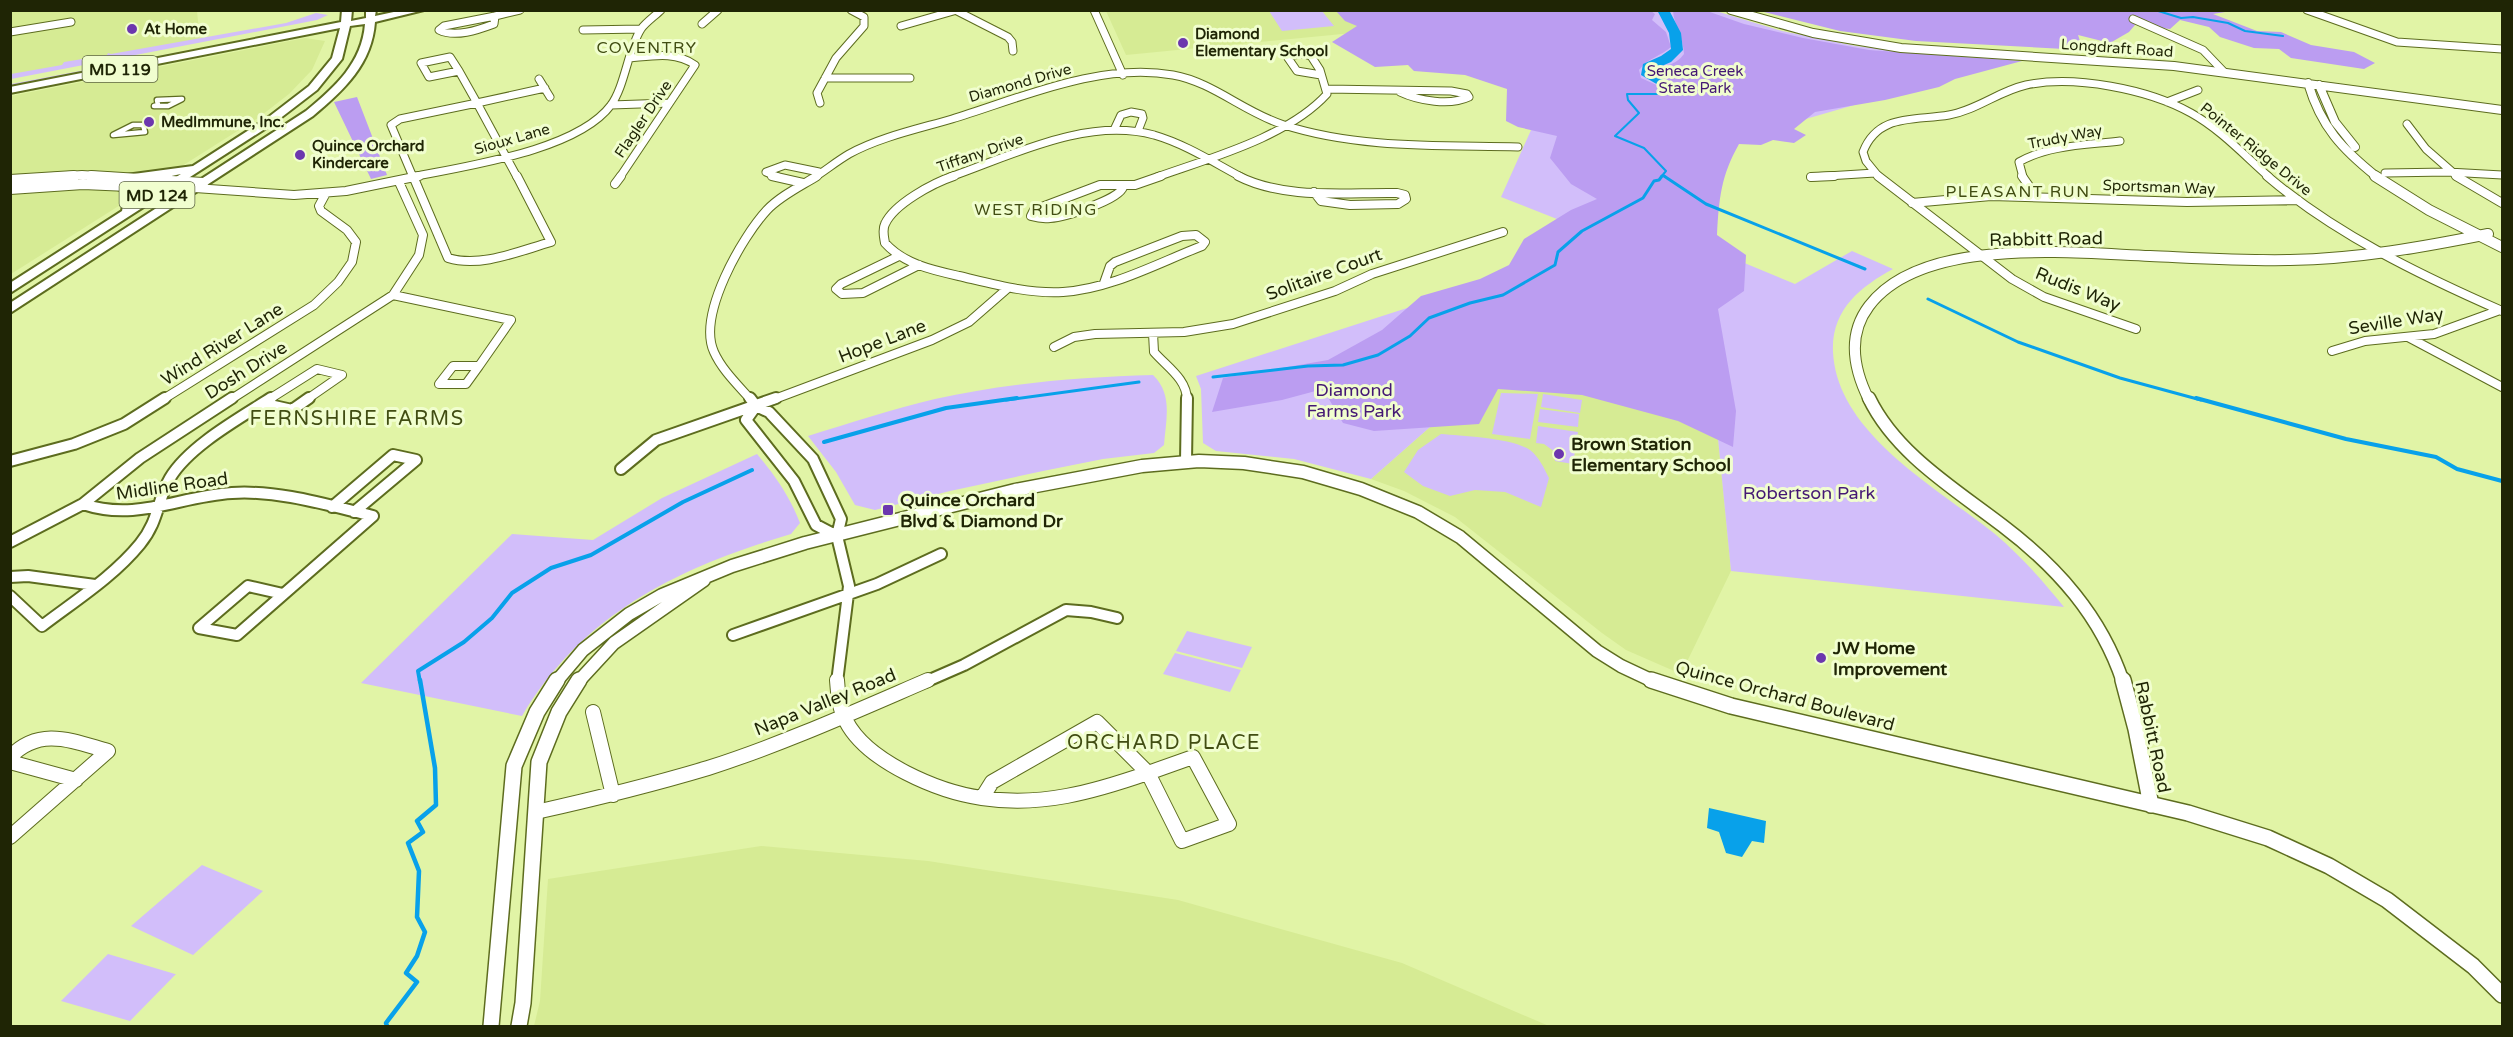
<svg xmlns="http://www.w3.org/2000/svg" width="2513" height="1037" viewBox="0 0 2513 1037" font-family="'Varela Round',sans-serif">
	<rect width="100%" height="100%" fill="#e1f4a6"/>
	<path fill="#d6eb94" d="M1375 10 1363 32 1126 55 1106 11Z
		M11 11H197L200 42 11 77Z
		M305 38 325 41 312 70 289 94 258 118 11 274V96Z
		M1596 281 1705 306 1731 571 1681 674 1626 650 1602 633 1455 517 1404 491 1371 479Z
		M761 846 928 861 1178 900 1402 963 1549 1026H534L540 1001 548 879Z"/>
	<path fill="#d2befa" d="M1269 11H1322L1334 26 1282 31Z
		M1375 11H1716L1782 31 1856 46 1930 55 2010 60 1692 152 1701 245 1795 284 1852 251 1893 269C1860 287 1831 310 1833 352 1837 434 1938 488 1995 534 2021 556 2043 581 2064 607L1731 571 1705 306 1596 281 1371 479 1294 459 1216 451 1203 443 1201 389 1196 376 1500 278 1562 221 1501 197 1540 110 1558 104Z
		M316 13 328 15 317 20 11 79V74L62 65 64 62 107 55 108 53 111 54 286 23Z
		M334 23 11 89V84Z
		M1153 375C1173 394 1166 419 1164 445L1154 453 1103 459 1043 471 950 491 875 510 855 505 836 472 808 436C850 423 892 409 935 399 1007 383 1080 377 1153 375Z
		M1501 393 1538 394 1530 439 1492 434Z
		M1543 394 1582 400 1580 413 1541 407Z
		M1540 409 1579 414 1578 427 1538 422Z
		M1538 426 1578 432 1573 464 1555 461V452L1544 444 1536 443Z
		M1441 434C1462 436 1513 438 1530 450 1539 457 1544 468 1549 478L1541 507 1505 492 1475 490 1450 496 1423 486 1404 472 1418 450Z
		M757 454C775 475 790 497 800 523L791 534C680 567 584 612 522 716L361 683 512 534 593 540 662 498Z
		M1187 631 1252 647 1242 668 1176 651Z
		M1175 653 1241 670 1230 692 1163 674Z
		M202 865 263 891 193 955 131 926Z
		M108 954 175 974H176L130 1021 61 1001Z"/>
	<path fill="#bb9df1" d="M1336 11H1651L1655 14 1652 20 1666 32 1671 47C1661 56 1648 58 1639 70L1641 78 1661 87 1683 90 1655 72C1666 64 1675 66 1684 54 1683 36 1674 25 1673 11H1707L1744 24 1803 38 1869 50 2022 61 1955 79 1939 87 1885 100 1815 112 1794 129 1806 135 1794 143 1773 140 1761 145 1739 144C1721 176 1719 198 1717 235L1746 255 1744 291 1718 309 1736 411 1733 447 1678 421 1582 395 1498 389 1479 424 1374 431 1343 423 1323 389 1282 400 1212 412 1223 378 1328 360 1382 330 1421 296 1480 279 1509 265 1524 239 1571 210 1597 199 1571 184 1550 158 1557 136 1518 127 1506 121 1507 89 1465 75 1414 71 1408 65 1375 67 1332 42 1357 26 1345 21Z
		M1760 11H2231L2213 14 2257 31 2281 32 2311 45 2354 52 2375 63 2364 69 2291 58 2279 49 2254 48 2220 37 2209 27 2180 20 2170 29 2135 25 2129 32 2110 43 2078 35 2083 50 1916 41 1840 31Z
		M357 97 387 175 371 179 334 102Z"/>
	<path fill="#08a1ea" d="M1709 808 1766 821 1764 843 1752 841 1742 857 1726 853 1719 832 1707 828Z"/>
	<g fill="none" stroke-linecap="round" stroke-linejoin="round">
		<path stroke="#08a1ea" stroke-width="2" d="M2155 10 2181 18 2193 17 2228 23 2245 31 2283 36
			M1660 82 1672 83 1677 88 1671 94H1627L1628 100 1639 113 1615 136 1644 148 1666 171 1661 177
			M1663 175 1666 177"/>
		<path stroke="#08a1ea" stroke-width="3" d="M1664 176 1706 204 1865 269
			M1928 299 2018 342 2120 378 2201 400
			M1213 377 1308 366 1343 365 1378 355 1410 336 1429 318 1470 303 1503 295 1555 265 1558 252 1582 231 1643 198 1654 181 1659 180 1662 176
			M1006 400 1139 382"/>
		<path stroke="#08a1ea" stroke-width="4" d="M2196 398 2346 439 2436 457 2457 469 2502 481
			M824 442 946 408 1017 398
			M420 682 418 671 464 642 492 618 512 593 551 568 591 555 683 502 752 470"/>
		<path stroke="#08a1ea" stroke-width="4.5" d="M387 1026 386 1023 417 982 406 973 417 956 425 932 417 917 419 871 408 843 423 832 417 821 436 805 435 768 420 680"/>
		<path fill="#08a1ea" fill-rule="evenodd" d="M1657 10H1669L1681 33 1683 50 1671 62 1655 69V73L1667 82 1660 86 1641 75 1643 64 1661 56 1671 49 1669 33Z"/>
		<defs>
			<path id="pedestrian" d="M182 99 168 106H154L158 105 157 100Z
				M133 125H143L145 132 113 135Z"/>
			<path id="minor-far3" d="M1094 10 1123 75
				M2307 10 2397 42 2502 49
				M957 11 1008 37 1012 42 1013 51
				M495 16 494 24C478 30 455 38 439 30L444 26Z
				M495 16 520 10
				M2133 19 2203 50 2224 72
				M702 24 718 10
				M901 26 957 10
				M583 30 641 29
				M10 32 71 22
				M450 57 459 71 429 77 421 63Z
				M459 71 477 103
				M825 78H910
				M539 79 550 97
				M1327 89 1451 91 1467 94 1469 97C1450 106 1419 101 1400 92
				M2167 102 2198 90
				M477 103 517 177
				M477 103 545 88
				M820 103 817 93 836 58 864 26V17L851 10
				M611 105 669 103
				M2407 124 2426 149 2458 177
				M1114 130 1121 115 1131 112 1142 114 1143 118 1138 131
				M2385 173 2448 172 2502 175
				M412 177C465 166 577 151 611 105 625 86 628 49 641 29 646 22 655 16 661 10
				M413 177 391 125 400 119 477 103
				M620 177 695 65C676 51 652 56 630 58
				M778 177 766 172 785 165 819 172
				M815 177C826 170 837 161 849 154 880 137 918 129 952 119 1021 98 1099 62 1173 75 1213 82 1245 113 1284 125 1359 149 1440 145 1518 147
				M950 177C1013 155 1086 117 1154 135 1185 144 1213 162 1241 177
				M1157 177C1210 158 1288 137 1327 94L1320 70 1311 56C1303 53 1296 53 1288 58L1297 71 1321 75
				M1811 177 1875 173
				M1879 177 1866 161 1863 152C1878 113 1915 121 1949 115 1977 110 1999 91 2026 85 2075 75 2148 89 2191 113 2220 129 2244 155 2269 177
				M2023 177 2019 162C2048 145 2087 145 2120 141"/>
			<path id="minor-far2" d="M413 176 448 258C481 268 519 251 551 242L517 176
				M772 176 803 183
				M954 176C933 183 894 204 885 224 882 230 884 237 885 243 904 264 932 270 959 276 993 284 1028 294 1063 292 1111 289 1158 263 1202 246L1205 242 1196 235 1182 236 1115 262 1110 266 1104 283
				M1238 176C1285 200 1346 192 1397 193L1405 195 1406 199 1398 204 1350 205 1321 201 1314 192
				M1878 176 2012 279 2044 297 2136 329
				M2022 176 2036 196
				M2267 176C2335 234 2420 275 2502 311
				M2456 176 2502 203
				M1811 177 1834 176
				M615 184 621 176
				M1123 187C1119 200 1064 217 1050 218 1043 219 1038 218 1031 216L1034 210 1100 185H1135L1161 176
				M195 188 294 195 346 191 419 176
				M1912 203 1991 196 2187 202 2298 200
				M899 256 841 284 836 289 842 294 863 293 919 265
				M393 295 511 320 479 366
				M1153 333 1154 352C1167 367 1187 379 1187 400
				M2408 337 2502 387
				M1054 347 1074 337 1095 334 1184 332 1233 324 1335 291 1372 274 1503 232
				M2332 351 2365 341 2434 334 2500 310
				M453 366H479L466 384H439Z
				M162 400 314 305 338 282 352 262 356 242 347 230 321 211 319 206 326 193
				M230 400 393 295 419 255 423 235 399 182
				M268 400 317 369 342 375 306 400
				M751 400C738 385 722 370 714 352 697 315 742 237 767 210 780 196 801 186 817 176
				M772 400 932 340 969 322 1008 288"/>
			<path id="minor-far1" d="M750 398 756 406 769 412 813 459 841 519 837 536
				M265 404 292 410 309 398
				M756 406 746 420 794 481 816 525 837 536
				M10 461 74 444 124 424 165 398
				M1186 461 1187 398
				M621 469 656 440 776 398
				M83 504C137 522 179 496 232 493 280 490 327 505 373 516
				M332 507 393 455 416 460 354 512
				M837 536 849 586 837 682
				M10 542 83 504 140 458 232 398
				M10 577 28 576 95 585
				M283 594 248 586 199 628 237 635 373 516
				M10 596 42 626C76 600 113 577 140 544 159 521 157 500 170 478 189 446 240 418 271 398
				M733 635 877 584 941 554
				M925 682 964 665 1066 610 1091 612 1117 618"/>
			<path id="minor" d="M837 680C838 693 839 709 846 721 867 762 939 792 982 798
				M593 712 613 795
				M1097 722 1148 773C1093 792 1041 807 982 798L992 782Z
				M10 757C40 726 72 741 108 751L10 837
				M1193 757 1229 824 1182 841 1148 773Z
				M10 762 76 780
				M536 812C594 799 651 785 708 768 783 744 856 711 928 680"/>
			<path id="tertiary-far3" d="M1731 10 1813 33 1901 48 2174 66 2502 110
				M2308 83C2321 127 2342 149 2377 177
				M2319 85 2335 122 2355 147
				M52 177 82 175 113 177"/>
			<path id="tertiary-far2" d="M91 176 203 183
				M2375 176 2429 210 2502 247
				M10 180 74 176
				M10 189 83 184 174 188
				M1869 400C1854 370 1847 335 1869 306 1922 236 2072 253 2150 256 2196 258 2243 261 2290 260 2357 259 2423 247 2488 234"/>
			<path id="tertiary-far1" d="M1869 398C1896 454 1955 489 2003 526 2057 567 2101 616 2123 682
				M556 682 583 650 629 614 662 595 732 566 805 543 1015 490 1142 466 1199 461 1244 463 1303 472 1361 489 1418 512 1460 537 1597 651 1621 666 1655 682
				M578 682 614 643 704 580"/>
			<path id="tertiary" d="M1651 680 1731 706 2188 813 2268 838 2329 866 2387 900 2473 966 2502 995
				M2123 680 2136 729 2151 805
				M491 1026 514 766 537 712 557 680
				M519 1026 523 1003 539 762 559 712 579 680"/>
			<path id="primary" d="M342 10H352L351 21 366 18V10H376L375 16 403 10H424L375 22C372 64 344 90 313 116L10 313V303L306 111C335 87 362 63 365 24L350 26 342 59 317 90 274 123 10 293V283L122 211 123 206 134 195 115 188V182L138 186 146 194 145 196 181 174C168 177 134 185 124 177L126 175 193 166 266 119 309 86 332 58 340 28 10 93V87L341 22Z"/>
		</defs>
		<use href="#pedestrian" stroke="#5d6c1f" stroke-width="7"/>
		<use href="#minor-far3" stroke="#5d6c1f" stroke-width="9"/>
		<use href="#minor-far2" stroke="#5d6c1f" stroke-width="10"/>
		<use href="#minor-far1" stroke="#5d6c1f" stroke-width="14"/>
		<use href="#minor" stroke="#5d6c1f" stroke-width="16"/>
		<use href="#tertiary-far3" stroke="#5d6c1f" stroke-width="10"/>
		<use href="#tertiary-far2" stroke="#5d6c1f" stroke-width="12"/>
		<use href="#tertiary-far1" stroke="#5d6c1f" stroke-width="15"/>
		<use href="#tertiary" stroke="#5d6c1f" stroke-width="18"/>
		<use href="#primary" stroke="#5d6c1f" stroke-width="4"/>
		<use href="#pedestrian" stroke="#fff" stroke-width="4.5"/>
		<use href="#minor-far3" stroke="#fff" stroke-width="7"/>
		<use href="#minor-far2" stroke="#fff" stroke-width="8"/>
		<use href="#minor-far1" stroke="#fff" stroke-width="10"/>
		<use href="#minor" stroke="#fff" stroke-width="14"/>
		<use href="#tertiary-far3" stroke="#fff" stroke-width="8"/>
		<use href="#tertiary-far2" stroke="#fff" stroke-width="10"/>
		<use href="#tertiary-far1" stroke="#fff" stroke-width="12"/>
		<use href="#tertiary" stroke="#fff" stroke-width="15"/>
		<use href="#primary" fill="#fff" fill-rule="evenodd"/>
	</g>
	<g fill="#6c37ae" stroke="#f1fecf" stroke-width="2">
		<circle cx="132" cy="29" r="6"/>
		<circle cx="1183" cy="43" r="6"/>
		<circle cx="149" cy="122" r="6"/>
		<circle cx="300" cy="155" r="6"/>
		<circle cx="1559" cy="454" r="6"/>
		<rect x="882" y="504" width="12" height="12" rx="3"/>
		<circle cx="1821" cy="658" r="6"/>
	</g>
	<g text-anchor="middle" stroke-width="6" stroke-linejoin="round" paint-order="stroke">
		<g font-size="15" font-weight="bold" fill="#1f2505" stroke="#f1fecf" text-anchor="start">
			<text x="144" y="34">At Home</text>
			<text x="1195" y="39">Diamond<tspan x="1195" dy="17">Elementary School</tspan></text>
			<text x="161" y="127">MedImmune, Inc.</text>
			<text x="312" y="151">Quince Orchard<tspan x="312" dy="17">Kindercare</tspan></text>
		</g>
		<g font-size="15" fill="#1f2505" stroke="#f1fecf">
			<text transform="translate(2117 48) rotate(4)" y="5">Longdraft Road</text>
			<text transform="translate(1020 83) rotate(-16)" y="5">Diamond Drive</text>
			<text transform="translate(643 119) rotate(-56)" y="5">Flagler Drive</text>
			<text transform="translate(2065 137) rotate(-11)" y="5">Trudy Way</text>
			<text transform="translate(512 139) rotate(-16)" y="5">Sioux Lane</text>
			<text transform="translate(2256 149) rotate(39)" y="5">Pointer Ridge Drive</text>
			<text transform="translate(980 153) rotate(-19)" y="5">Tiffany Drive</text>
			<text transform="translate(2159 187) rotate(2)" y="5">Sportsman Way</text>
		</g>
		<g font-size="15" fill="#441874" stroke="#f1fecf">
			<text x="1695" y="76">Seneca Creek<tspan x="1695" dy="17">State Park</tspan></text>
		</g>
		<g font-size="16" letter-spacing="1.5" fill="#414d12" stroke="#f1fecf">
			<text x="647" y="53">COVENTRY</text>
			<text x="2018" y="197">PLEASANT RUN</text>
			<text x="1036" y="215">WEST RIDING</text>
		</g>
		<g fill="#f1fecf" stroke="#5e6642" stroke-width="1.5">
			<rect x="82.5" y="56" width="75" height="26" rx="4.5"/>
			<rect x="119.5" y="182" width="75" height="26" rx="4.5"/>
		</g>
		<g font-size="16" font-weight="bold" fill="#1f2505">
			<text x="120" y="75">MD 119</text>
			<text x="157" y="201">MD 124</text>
		</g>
		<g font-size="18" fill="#1f2505" stroke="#f1fecf">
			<text transform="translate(2046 239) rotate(-1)" y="6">Rabbitt Road</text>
			<text transform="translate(1324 274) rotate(-20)" y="6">Solitaire Court</text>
			<text transform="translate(2078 289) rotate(22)" y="6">Rudis Way</text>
			<text transform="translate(2396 321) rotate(-9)" y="6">Seville Way</text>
			<text transform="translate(882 341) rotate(-21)" y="6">Hope Lane</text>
			<text transform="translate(222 344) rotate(-32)" y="6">Wind River Lane</text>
			<text transform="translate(246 370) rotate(-32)" y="6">Dosh Drive</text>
			<text transform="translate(172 486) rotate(-8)" y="6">Midline Road</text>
			<text transform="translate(1785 696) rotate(15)" y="6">Quince Orchard Boulevard</text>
			<text transform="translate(825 702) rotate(-22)" y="6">Napa Valley Road</text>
			<text transform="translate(2153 737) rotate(78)" y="6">Rabbitt Road</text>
		</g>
		<g font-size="18" fill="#441874" stroke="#f1fecf">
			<text x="1354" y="396">Diamond<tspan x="1354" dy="21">Farms Park</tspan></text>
			<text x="1809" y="499">Robertson Park</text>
		</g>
		<g font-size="18" font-weight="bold" fill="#1f2505" stroke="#f1fecf" text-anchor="start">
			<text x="1571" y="450">Brown Station<tspan x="1571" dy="21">Elementary School</tspan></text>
			<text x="900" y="506">Quince Orchard<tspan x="900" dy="21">Blvd &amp; Diamond Dr</tspan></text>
			<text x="1833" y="654">JW Home<tspan x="1833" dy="21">Improvement</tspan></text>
		</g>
		<g font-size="20" letter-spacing="1.5" fill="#414d12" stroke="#f1fecf">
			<text x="357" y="425">FERNSHIRE FARMS</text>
			<text x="1164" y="749">ORCHARD PLACE</text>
		</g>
	</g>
	<rect width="2513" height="1037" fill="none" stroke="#1f2505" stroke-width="24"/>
</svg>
